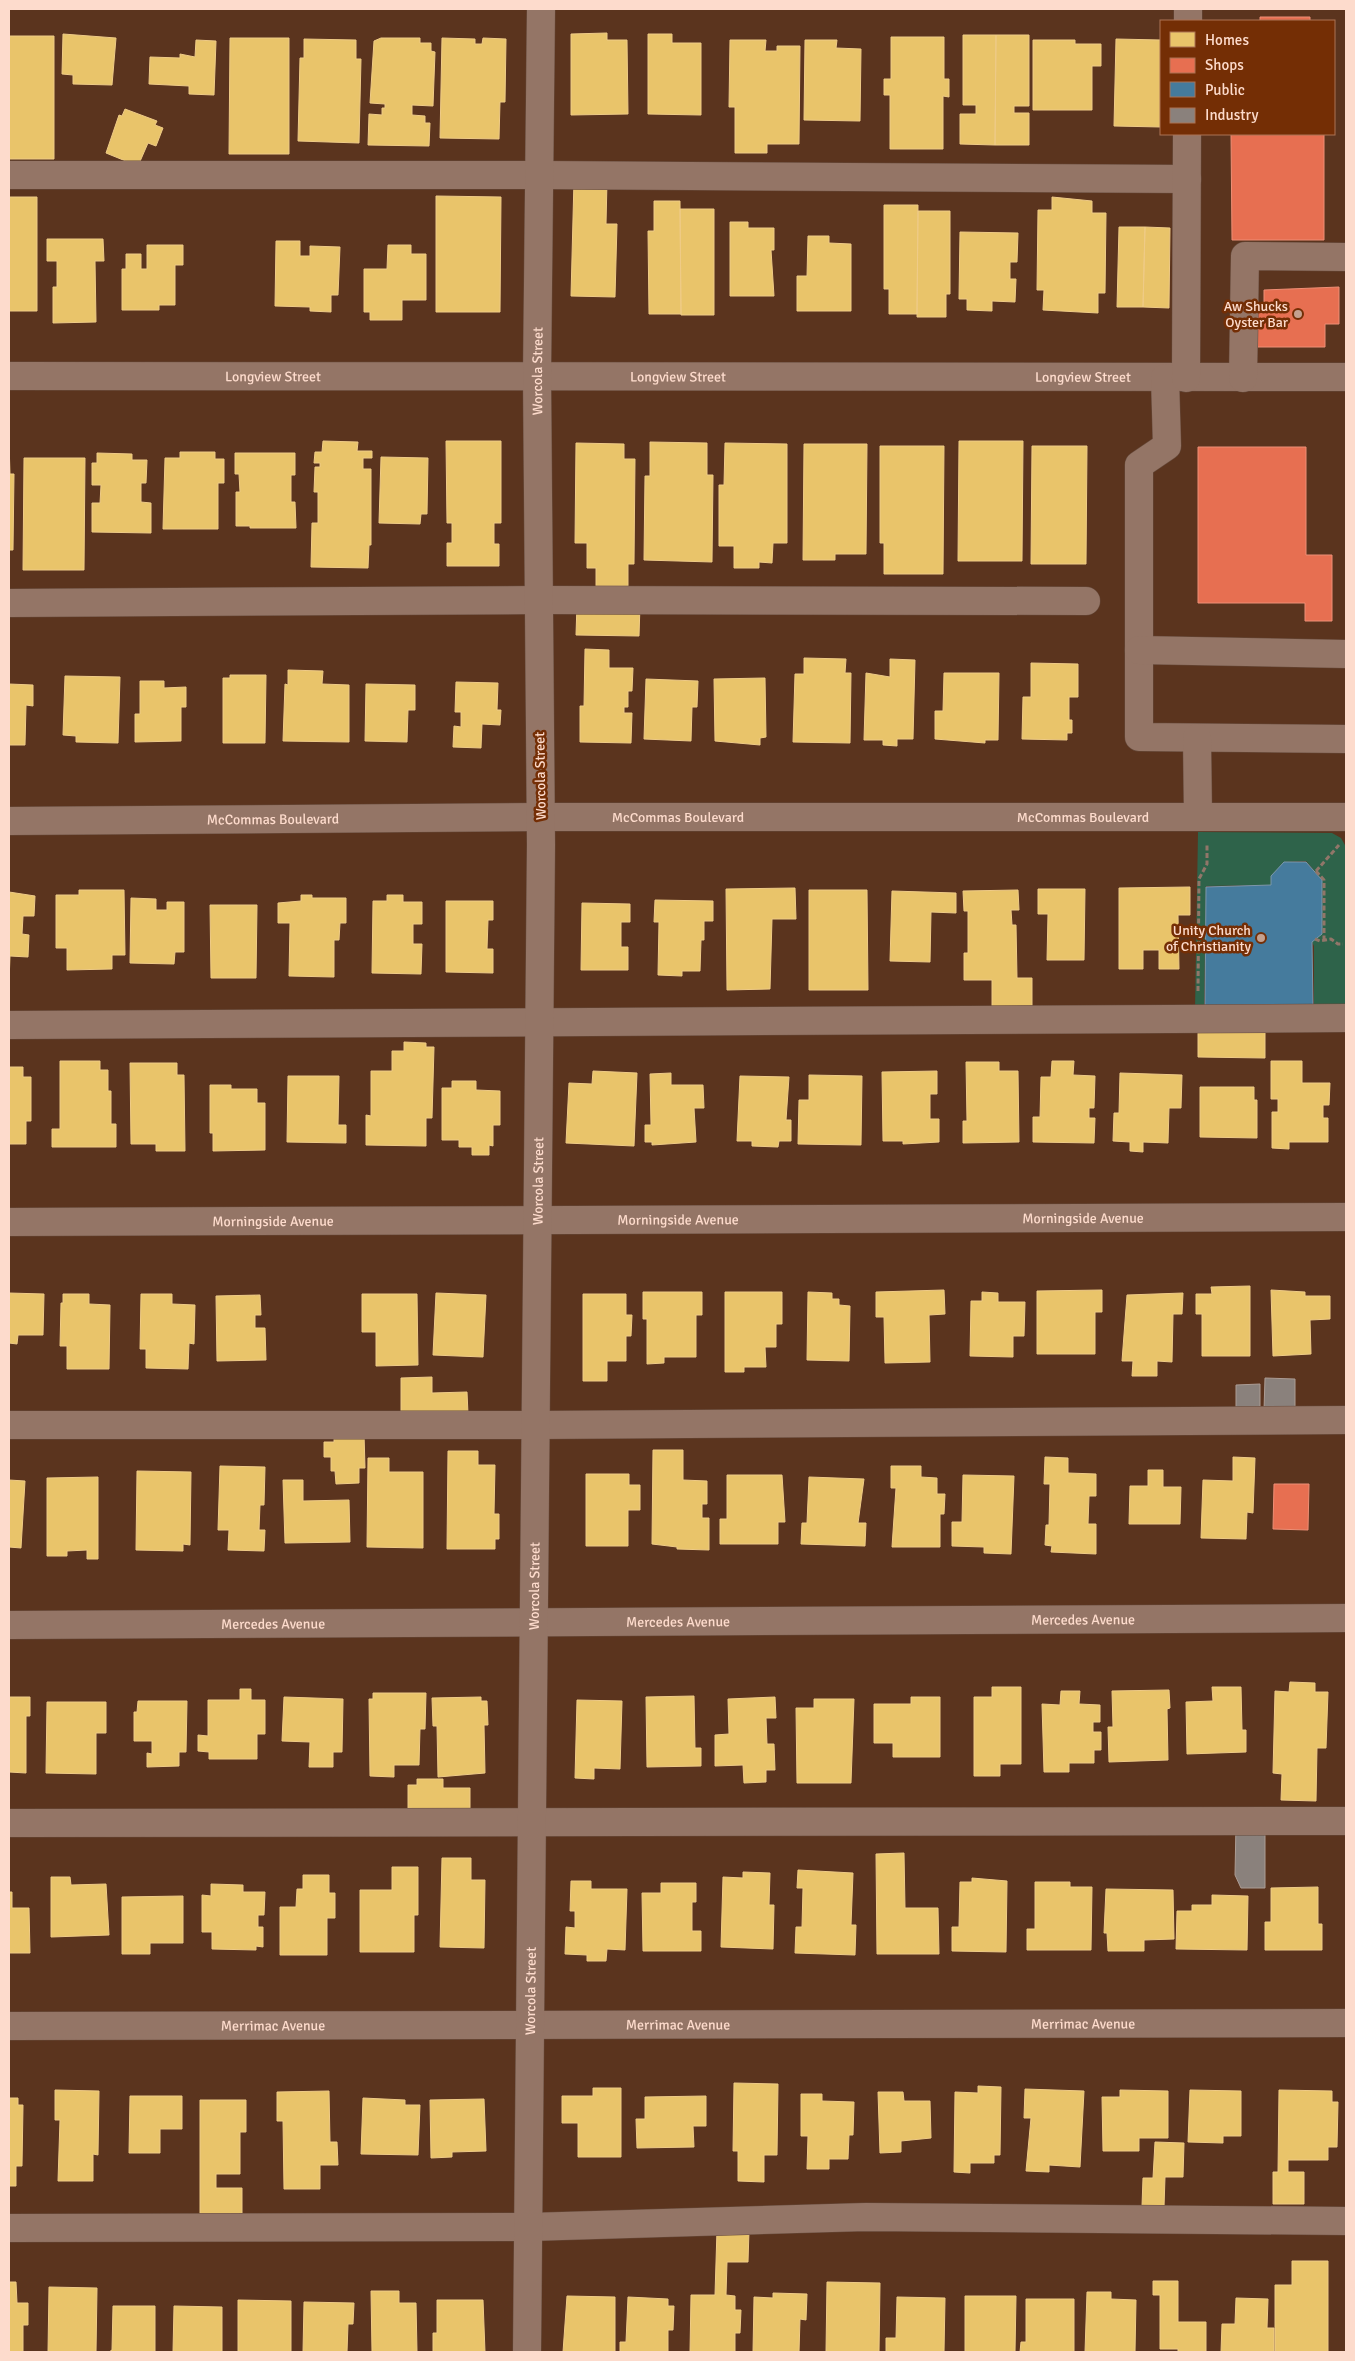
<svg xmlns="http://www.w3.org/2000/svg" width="1355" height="2361" viewBox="0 0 1355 2361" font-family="Signika,sans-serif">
	<rect width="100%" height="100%" fill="#5b341e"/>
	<path fill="#2e634a" d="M1198 832 1332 833 1341 838 1346 847V1005L1314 1008V946L1312 942 1322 880 1306 861 1285 862 1271 876V885L1206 886 1204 1011 1195 1010Z"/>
	<path fill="#e9c46a" stroke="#efcb87" d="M607 33V40H627L628 114 571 115V34Z
		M63 34 116 38 112 85 73 84V75L62 74Z
		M648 34H672V43H701V115L648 114Z
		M963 35H996L995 145 960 144V114H976V105H963Z
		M996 35H1029V106H1014V113H1029V145H995Z
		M9 36H54V159H9Z
		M891 37H944V79H949V97L943 96V149H890V95H884V79H891Z
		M230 38H289V154H229Z
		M381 38H420V43H431V51L435 52 433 106 412 105V115L425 116V123H430L429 146 368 145 369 114 382 115V108H385V104L370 103 374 41Z
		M442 38 475 39V44H482L483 38 506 39 505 102H500L499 139 440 138Z
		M304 39 356 40V59H361L359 143 298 141 300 58H304Z
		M1116 39 1161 40V127L1114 126Z
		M196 40 216 41 214 95 189 94V86L149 84 150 57 180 58V54L195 57Z
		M730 40H766L765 51H777V46H800L799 144H767V153H735V107H729Z
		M805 40H837L836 48 861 49 860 121 804 120Z
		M1033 40H1075V44H1101V66H1092V110H1033Z
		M125 109 157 121 155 125 163 128 156 146 148 143 138 166 106 153 119 115 122 116Z
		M574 180 607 181 606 224H617L615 297 571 296Z
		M436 196 501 197 500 312H436Z
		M9 197H37V311H9Z
		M1052 197 1092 201V213H1106L1105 293H1098V313L1043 310 1044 290H1037L1038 210H1052Z
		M654 201H680L681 314H649L648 231H654Z
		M884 205H918L917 314H889V289H884Z
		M680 209H714V315H681Z
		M918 211H950V294H946V317H917Z
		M730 222H748V228H774V250H771L774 296H730Z
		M1119 227H1145L1143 307H1117Z
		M1145 227 1170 228 1169 308 1143 307Z
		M960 232 1018 233 1017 262H1010V279H1016L1015 302 992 301V311L967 310V299H959Z
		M808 236H829V243L851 244V311H797V276H807Z
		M47 239H103L104 261H95L96 322 53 323V287H57V261H47Z
		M276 241H300V256H310V246L340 247 338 295H331V312L310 311V307L275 306Z
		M147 245H183V265H175V305H159V310H122V269H126V254H141V269H147Z
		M388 245H411V254H426V300H402V320H370V312H364V269H387Z
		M323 441 358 442 357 451H372V458H363V469H371V545H369L368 568 311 567 312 523H318V492H314L315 467H320V463H314L315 452H322Z
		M446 441H501V523H494V544H499V566H447V543H452V523H447Z
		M959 441H1023L1022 561H958Z
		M650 442 707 443V475H713L712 562 644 560 645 476H650Z
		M9 443 10 474H14L13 550H9Z
		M576 443 624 444V459H635L634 564H628V586H596V568H587V543H575Z
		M725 443 787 444V543H773L772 563 759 562V568H734V546H719V485H724Z
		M804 444H867L866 554H835V560H803Z
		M880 446H944L943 574H884V543H880Z
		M1032 446H1087L1086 564H1031Z
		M180 452H215V459H224V483H218V529H163L165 458H180Z
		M97 453 132 454V460H147L146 483H141V502L151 503V533L92 532V503H100L101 485H92V463H97Z
		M235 453H295V475H291V502H295L296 528H250V526H236V492H240L239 474H235Z
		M381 457 428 458 427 514H421L420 524 379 523Z
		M24 458H85L84 570H23Z
		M577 604 640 605 639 636 576 635Z
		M585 649 609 650V668H633L632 691H628V707H624V713H632L631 743 580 742V706H584Z
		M804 658 846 659 845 673H851L850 743 793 742 795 674H804Z
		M890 659 915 660 913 739H897V746L883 745V740H864L866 673 890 677Z
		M1031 663 1078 664V697H1069V720H1072V733H1067V740L1022 739 1023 697H1031Z
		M288 670 323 671 322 684 349 685V742L283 741 285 684 288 685Z
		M944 673H999L998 740H985V743L935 739V711H943Z
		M230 675H266L265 743H223V678H230Z
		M65 676 120 677 118 743 76 742V736L63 735Z
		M765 678 766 737 760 738V745L715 741 714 679Z
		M646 679 698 681 697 707H692L691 741 644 739Z
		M140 681H164V688L186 687V707H181V741L135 742V714H140Z
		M456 682 498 683 497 710H501L500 725 482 724 481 748 453 747 454 726 461 727V712H455Z
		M9 684 33 685V706L26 705 25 745H9Z
		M366 684 415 685V710H408L407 742 365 741Z
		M1190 887V915H1178L1179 969H1159V950H1143V969H1119V888Z
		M795 888 796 919H772L770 989 727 990 726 889Z
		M1038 889H1085L1084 960H1047L1048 914H1038Z
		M79 890H124L125 955H112V969L67 970V948H56V895H79Z
		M809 890H867L868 990H809Z
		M1018 890 1019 910H1011L1012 925H1016L1017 978H1032V1009L992 1010V980H964V953H968V911H964L963 891Z
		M892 891 956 893V913L931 912 930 962 890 961Z
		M9 892 35 896 34 916H23L22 934 29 935 28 957 10 956 9 982Z
		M301 895H312V898H346V923H340L339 940H334V977L289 976 290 923H278V903L301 901Z
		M387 895H403V902H422V924H413V944H422L421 974 372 973 373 901H387Z
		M131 898 156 899V910H167V902H184V952H175L174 964 130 963Z
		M655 900 713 901V921H704V940H701L700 971H682V976L658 975 659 922H654Z
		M446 901H493V920H488L487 949H493V973L446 972Z
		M582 903 630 904V922H621V947H628V970H581Z
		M210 905H257L256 978H211Z
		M1198 1030 1265 1031V1058L1198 1057Z
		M404 1042 426 1043V1047H434L432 1118H426V1146L366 1145V1115L371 1116V1071H392V1051H404Z
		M60 1061H100V1070H108V1091H111V1124H116V1147H52V1129H60Z
		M1052 1061H1074L1073 1075 1095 1076 1094 1108H1089V1118H1095L1094 1143 1033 1142V1117H1040L1041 1077H1051Z
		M1271 1061H1302V1083H1330L1329 1105H1323V1118H1328V1142H1289V1149L1272 1148V1112H1278V1099H1271Z
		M966 1062H999V1071H1018L1019 1142 963 1143V1121H967Z
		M130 1063H177V1075H184L185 1151H156V1144H131Z
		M9 1067H23V1077H31V1121H26V1144H9Z
		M593 1071 637 1073 634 1146 566 1143 569 1083 592 1084Z
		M937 1071V1094H930V1119H939V1142L903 1144V1141H883L882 1072Z
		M671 1073V1085H703L704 1108H694L696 1142 652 1145V1142H645V1125H651L650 1074Z
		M1120 1073 1182 1075 1181 1108H1169L1168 1143 1143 1142V1152L1130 1151V1142L1113 1141 1114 1113H1119Z
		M809 1075 862 1076 861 1145 798 1144 799 1100H809Z
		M288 1076H339L338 1125H346V1143L287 1142Z
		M740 1076 789 1077 786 1120H791V1141H779L778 1147 752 1146V1141H737Z
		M452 1081H476V1090L500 1091V1125H493V1146L489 1145V1155H472V1147H459V1140H442V1088H452Z
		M210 1085H231V1089H257V1103H265V1150L213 1151V1133H210Z
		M1200 1087H1254V1100H1257V1138L1200 1137Z
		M1250 1286V1356H1202V1314H1196V1294H1212L1211 1287Z
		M944 1290 945 1314 929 1315 930 1362 885 1363 884 1317H876V1292Z
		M1102 1290V1312H1095V1354H1037V1291Z
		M1271 1290 1305 1292V1296H1330V1319L1310 1320 1311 1354 1273 1356Z
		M643 1292H702V1315H696V1357H664V1363L647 1364V1319H643Z
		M725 1292H782V1324H776V1347H765L766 1367H744V1372H725Z
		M808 1292 832 1293V1299H839V1305L850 1306 849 1361 807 1360Z
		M982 1292 998 1293V1302H1025L1024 1336H1013V1357L970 1356 971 1301H982Z
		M9 1293 44 1294 43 1335H18L17 1344 9 1343Z
		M436 1293 486 1295 483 1357 433 1355Z
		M1183 1293 1182 1314H1173L1172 1362 1157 1361V1376H1132L1133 1361H1122L1127 1295Z
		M63 1294H89V1304L110 1305 109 1369H67V1346H60L61 1303H63Z
		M141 1294H172V1304L195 1305 194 1344 189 1343 188 1369 146 1368V1349H140Z
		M362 1294H417L418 1365 376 1366V1332H362Z
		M583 1294H626V1315H632L631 1336H626V1361H607V1381H583Z
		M260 1295 261 1315H255V1328H265L266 1360 217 1361 216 1296Z
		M432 1377V1393L467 1392 468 1414 401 1415V1378Z
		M334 1434H364L365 1468H359V1483L336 1484 335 1471H331V1457H324V1442H334Z
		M653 1450H683V1480L707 1481V1504H702V1518H709V1550L677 1549V1547L652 1544Z
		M448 1451H478V1465H495L494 1514H499V1539H495V1549H447Z
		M1045 1457 1068 1458V1473L1096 1474V1496H1089L1088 1524H1096V1554L1051 1552 1052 1546 1045 1545 1046 1525H1049L1050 1484H1044Z
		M1233 1457 1255 1458 1253 1513 1247 1512 1246 1539 1201 1538 1203 1480 1233 1481Z
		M368 1458H389V1472H423V1548L367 1547Z
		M220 1466 265 1467 264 1505H260L259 1530H265L264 1551 228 1550 229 1530H218Z
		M891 1466H921V1477L937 1478V1494H945L944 1514H940V1547H892L896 1488H891Z
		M1148 1470H1163V1487H1181L1180 1524H1129L1130 1486H1148Z
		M137 1471 191 1472 190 1545 183 1544V1551L136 1550Z
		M586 1474H629V1485H640V1510H628V1546H586Z
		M727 1475H782L785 1522H778V1544H720V1519H727Z
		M963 1475 1014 1476 1011 1554 984 1553V1547L952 1546V1522H962Z
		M98 1477V1559H87V1550L67 1551V1556H47V1478Z
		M809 1477 864 1479 858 1523H866L865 1546 801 1544 802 1523H807Z
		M9 1480 25 1481 21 1548 9 1547Z
		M283 1480H303V1501L349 1500 350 1542 285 1543Z
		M1290 1682 1315 1683V1692H1328L1326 1748H1317L1316 1801 1281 1800 1282 1774 1273 1773 1275 1691 1289 1692Z
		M992 1687H1021V1764H1000V1776H974V1697H992Z
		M1212 1687H1241L1242 1730H1246V1752L1187 1754 1186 1702 1213 1701Z
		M240 1689H251V1700H265V1734H257V1759H209V1752L198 1751V1735L208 1736V1700H240Z
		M1169 1690 1170 1708 1167 1709 1168 1760 1109 1762 1108 1727H1113L1112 1691Z
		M1061 1691H1080L1079 1704 1100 1705V1722H1093V1732H1101V1750H1094V1763H1069V1772H1044L1042 1704 1060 1705Z
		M373 1693H426L425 1729H420L419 1765H394V1777L370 1776 369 1699H373Z
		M694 1696 695 1748H701V1766L647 1767 646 1697Z
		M9 1697H30V1716H26V1773L9 1772Z
		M284 1697 343 1699 342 1752H333V1767H309L310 1742 282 1741Z
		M481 1697V1701H487L488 1725H484L485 1773 438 1777 437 1726H433L432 1698Z
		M775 1697 776 1718H766L767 1744H774L775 1770H766V1782L744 1783 743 1765 715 1766V1735L729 1734 728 1699Z
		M911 1697H940V1757H893V1743H874V1704H911Z
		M814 1699H854L851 1783H797L796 1708H814Z
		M577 1700 622 1701 620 1769 594 1768V1779L575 1778Z
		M138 1701H187L186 1752H179V1766L147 1767V1753L152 1754V1741H134V1712H137Z
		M47 1702H106V1733H96V1774L46 1773Z
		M417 1779H443V1788H470V1813L408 1808V1785H417Z
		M904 1853 905 1908H938L939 1954H877L876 1854Z
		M442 1858H471V1880H485L484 1948 440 1947Z
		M392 1867H418V1915H414V1952H360V1890H392Z
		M798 1870 853 1873 851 1925H856L855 1955 795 1953 796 1927H802L803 1888H797Z
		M743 1872 770 1873 769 1905H774L773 1949 721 1947 723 1877 743 1878Z
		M303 1875H329V1893H335V1918H327V1955H280V1907H296L297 1889H303Z
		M51 1877H70L71 1885 106 1884 109 1935 51 1937Z
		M972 1878 1007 1881 1006 1952 952 1951V1927H959L960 1882H972Z
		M571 1881H591V1889H627L625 1950 607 1949 606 1961H587V1955L565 1954 566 1927 575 1928V1911H570Z
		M1035 1882H1070V1887H1092L1091 1950H1027V1929H1035Z
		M661 1883H696V1902H692V1931H701V1951H643L642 1893H661Z
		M211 1884 243 1885V1892H265L264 1915H258V1927H263V1947L256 1946V1950L212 1949V1932H202V1895L211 1896Z
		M1318 1887V1924H1322V1950H1265V1922H1271V1888Z
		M1106 1889 1173 1890 1174 1939 1144 1940V1951H1108L1107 1933H1104Z
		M9 1892H12V1908H29L30 1953H9Z
		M1212 1895 1248 1896 1247 1950 1176 1949 1177 1911H1192V1905H1212Z
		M183 1896V1943H150V1954H122V1897Z
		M734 2083 778 2084 777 2155H764V2182L738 2181V2151H733Z
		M978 2086 1001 2087 1000 2155H994V2163H970V2173L954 2172 955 2092 978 2093Z
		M593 2088H621V2157H578V2123H562V2096H593Z
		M1025 2089 1084 2091 1080 2167 1049 2165V2172L1026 2171 1031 2118H1024Z
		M55 2090 99 2091 98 2155 93 2154V2181H58L60 2120H55Z
		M1120 2090 1168 2091V2138H1139V2151H1103L1102 2097H1120Z
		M1190 2090 1241 2091V2136H1223V2143L1188 2142Z
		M1279 2090 1332 2091V2102H1338L1337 2147H1328V2160H1288V2172H1304V2204H1273V2172H1278Z
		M329 2091 330 2142H337L338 2165H320V2189H284L283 2121H277V2092Z
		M878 2092H903L904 2101H930L931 2138 901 2141V2152L880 2153Z
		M801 2094H822V2101L854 2102 853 2135H849L848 2159H829V2169H807L808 2136H801Z
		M130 2096H182V2129H160V2153H129Z
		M706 2096V2126H693L694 2147 637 2148 636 2119H645V2097Z
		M9 2098H18V2105H23L22 2166H16V2186H9Z
		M363 2098 405 2100V2105H420L418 2155 361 2154Z
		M484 2099 486 2151 452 2152V2157L431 2158 430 2100Z
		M200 2100H246V2132H240V2174H216V2188H242V2214H200Z
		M1155 2142 1184 2143 1183 2177H1165L1164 2207 1142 2206 1143 2178H1153Z
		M717 2230H749L748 2262H727L726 2295 735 2296V2310H741L740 2333H735V2352H690L691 2295H715Z
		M1292 2261H1328V2352H1275V2285H1292Z
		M1153 2281H1178V2322H1206V2352H1178V2349H1160V2295H1153Z
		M9 2282H16L17 2303H28V2325H23V2352H9Z
		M827 2282 880 2283 879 2352H826Z
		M49 2287 97 2288 96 2352H48Z
		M371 2291H399V2303H416L417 2352H372Z
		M1087 2292H1111V2299L1136 2300 1135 2352H1085Z
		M773 2293 807 2294 806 2320 800 2319 799 2352H753L754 2297 773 2298Z
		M567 2296 615 2297V2352H563Z
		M965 2296H1016L1015 2352H965Z
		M628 2297 668 2299V2306H674L673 2330H668V2352H620V2342H626Z
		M897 2297 945 2298 944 2352H886V2338H896Z
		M1236 2298 1268 2299 1267 2328H1274V2352H1221L1222 2324H1235Z
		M1026 2299H1074V2352H1020L1021 2342H1026Z
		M238 2300 291 2301V2352H238Z
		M437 2300H483L485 2352H433V2333H437Z
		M304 2302 354 2303 353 2324H348L347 2352H303Z
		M113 2306H155V2352H109L112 2350Z
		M174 2306 222 2307V2352H173Z"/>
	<path fill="#e76f51" stroke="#ee8f76" d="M1260 17H1310V21H1260Z
		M1231 134H1324V240H1232Z
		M1339 287V324H1325V347H1257V303H1264V290Z
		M1198 447H1306V555H1332V621H1305V603H1198Z
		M1274 1484H1309L1308 1530 1273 1529Z"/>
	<path fill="#457b9d" stroke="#7c98ab" d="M1284 862H1306L1322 880V934L1312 942 1313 1008 1205 1009 1206 887 1271 885V876Z"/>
	<path fill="#8a817c" stroke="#ac9c94" d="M1265 1378 1295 1379V1410H1264Z
		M1260 1384V1409H1236V1385Z
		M1236 1824H1265V1888H1241L1235 1875Z"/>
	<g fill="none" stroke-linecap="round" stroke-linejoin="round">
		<defs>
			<g id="minor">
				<path d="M1188 21V9"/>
				<path d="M9 175H539L1187 179"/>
				<path id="s1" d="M9 376 1346 377"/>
				<path d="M1165 378 1167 446 1139 465V737L1346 739"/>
				<path d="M1186 378 1187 134"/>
				<path d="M1243 378 1245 256 1346 257"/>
				<path d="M9 603 538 600 1086 601"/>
				<path d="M1139 650 1346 654"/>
				<path d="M1197 738 1198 816"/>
				<path id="s2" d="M9 821 540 817H1346"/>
				<path d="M9 1025 1346 1018"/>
				<path id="s3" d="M9 1222 1346 1217"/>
				<path d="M9 1425H536L1346 1420"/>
				<path id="s4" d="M9 1625 1346 1618"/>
				<path d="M9 1823 1346 1821"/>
				<path id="s5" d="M9 2026 1346 2023"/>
				<path d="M9 2228 529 2227 866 2217 1346 2221"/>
				<path id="s6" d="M527 2352 541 845 537 376 541 9"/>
			</g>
		</defs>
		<use href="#minor" stroke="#674b3c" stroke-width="29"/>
		<path stroke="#917669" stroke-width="3" stroke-dasharray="5 2.5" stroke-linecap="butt" d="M1316 871 1324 880V939
			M1316 871 1339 845
			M1315 939 1320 941 1331 939 1338 944H1343
			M1198 991 1199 879 1207 864V844"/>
		<use href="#minor" stroke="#947566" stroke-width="28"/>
	</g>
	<g fill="#c4a18f" stroke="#742e05" stroke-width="2">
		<circle cx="1298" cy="314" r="5"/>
		<circle cx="1261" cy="938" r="5"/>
	</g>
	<g text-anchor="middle" stroke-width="5" stroke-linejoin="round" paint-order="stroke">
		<g font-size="14" fill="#fddbcc" stroke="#742e05" text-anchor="end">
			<text x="1288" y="311">Aw Shucks<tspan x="1288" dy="16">Oyster Bar</tspan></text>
			<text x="1251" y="935">Unity Church<tspan x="1251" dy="16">of Christianity</tspan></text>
		</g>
		<g font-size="14" fill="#fddbcc" stroke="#742e05">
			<text dy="5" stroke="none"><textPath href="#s6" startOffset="1981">Worcola Street</textPath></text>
			<text dy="5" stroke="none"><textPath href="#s1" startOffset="264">Longview Street</textPath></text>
			<text dy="5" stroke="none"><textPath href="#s1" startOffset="669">Longview Street</textPath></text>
			<text dy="5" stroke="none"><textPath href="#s1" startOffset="1074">Longview Street</textPath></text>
			<text transform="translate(540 776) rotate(-91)" y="5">Worcola Street</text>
			<text dy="5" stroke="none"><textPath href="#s2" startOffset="1074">McCommas Boulevard</textPath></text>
			<text dy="5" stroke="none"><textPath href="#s2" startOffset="669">McCommas Boulevard</textPath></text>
			<text dy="5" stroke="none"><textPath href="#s2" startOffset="264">McCommas Boulevard</textPath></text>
			<text dy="5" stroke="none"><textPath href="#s6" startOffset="1171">Worcola Street</textPath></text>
			<text dy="5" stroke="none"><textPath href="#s3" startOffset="1074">Morningside Avenue</textPath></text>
			<text dy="5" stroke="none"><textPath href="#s3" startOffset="669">Morningside Avenue</textPath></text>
			<text dy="5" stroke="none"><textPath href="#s3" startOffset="264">Morningside Avenue</textPath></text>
			<text dy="5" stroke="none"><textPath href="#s6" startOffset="766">Worcola Street</textPath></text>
			<text dy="5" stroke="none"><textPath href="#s4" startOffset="1074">Mercedes Avenue</textPath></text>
			<text dy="5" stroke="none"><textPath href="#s4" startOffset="669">Mercedes Avenue</textPath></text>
			<text dy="5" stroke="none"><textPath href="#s4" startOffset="264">Mercedes Avenue</textPath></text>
			<text dy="5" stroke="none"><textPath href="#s6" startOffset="361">Worcola Street</textPath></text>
			<text dy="5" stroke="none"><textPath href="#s5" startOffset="1074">Merrimac Avenue</textPath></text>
			<text dy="5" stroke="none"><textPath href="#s5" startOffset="669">Merrimac Avenue</textPath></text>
			<text dy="5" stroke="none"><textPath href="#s5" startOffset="264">Merrimac Avenue</textPath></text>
		</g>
	</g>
	<rect width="1355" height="2361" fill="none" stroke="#fddbcc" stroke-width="20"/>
	<rect x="1160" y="20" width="175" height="115" fill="#742e05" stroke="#ab7355"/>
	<rect x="1170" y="32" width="25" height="15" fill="#e9c46a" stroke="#ab7355"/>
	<text x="1205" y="45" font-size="15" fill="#fddbcc">Homes</text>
	<rect x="1170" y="58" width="25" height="15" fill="#e76f51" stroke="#ab7355"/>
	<text x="1205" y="70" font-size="15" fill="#fddbcc">Shops</text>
	<rect x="1170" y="82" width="25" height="15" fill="#457b9d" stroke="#ab7355"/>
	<text x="1205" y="95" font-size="15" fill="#fddbcc">Public</text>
	<rect x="1170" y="108" width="25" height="15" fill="#8a817c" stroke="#ab7355"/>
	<text x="1205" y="120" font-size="15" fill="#fddbcc">Industry</text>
</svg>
